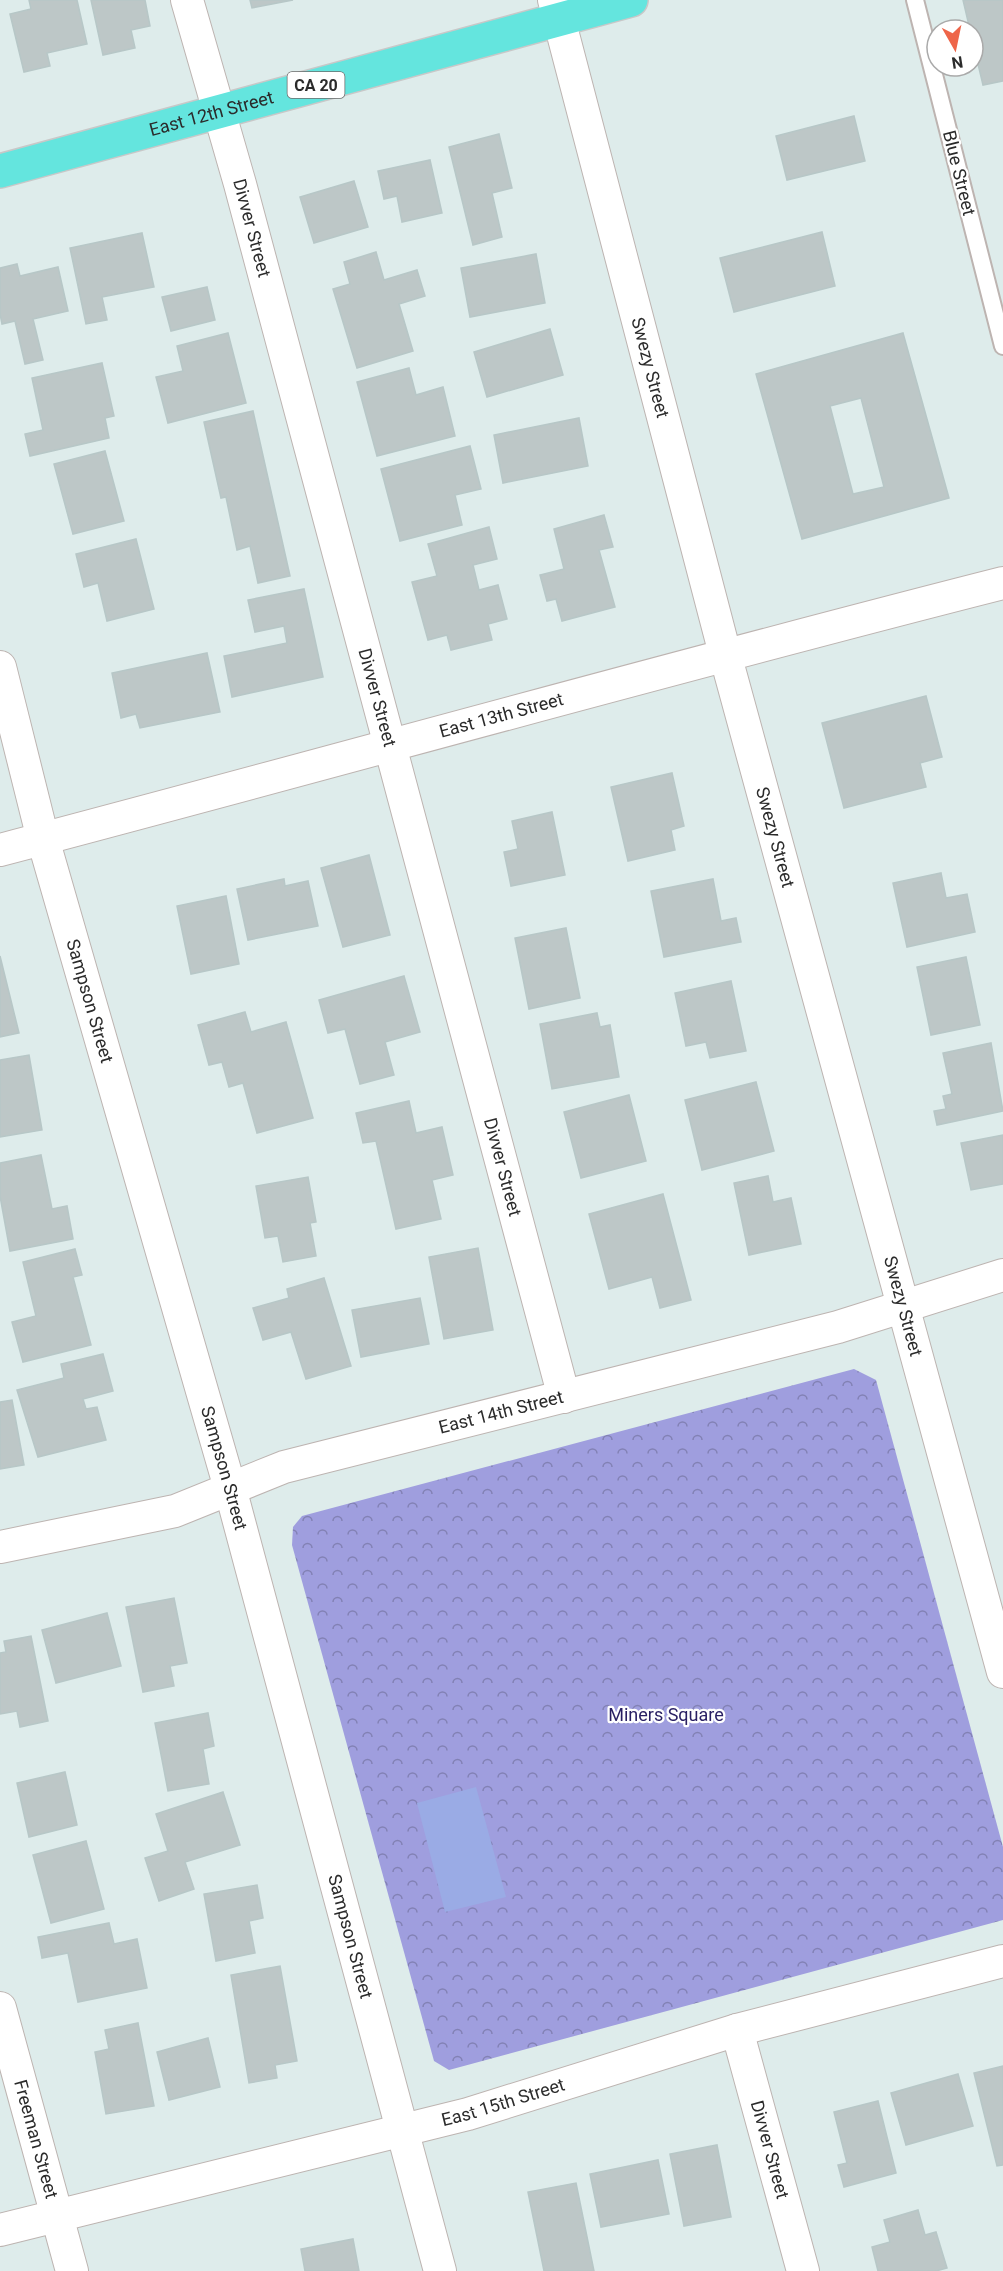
<svg xmlns="http://www.w3.org/2000/svg" width="1003" height="2271" viewBox="0 0 1003 2271" font-family="Roboto,sans-serif">
	<defs>
		<pattern id="park-crowns" width="20" height="18" patternUnits="userSpaceOnUse" patternTransform="scale(1.5)"><rect width="20" height="18" fill="#9f9ede"/><path d="M2 6a3 3 0 1 1 6 0M12 15a3 3 0 1 1 6 0" fill="none" stroke="#8281b4"/></pattern>
	</defs>
	<rect width="100%" height="100%" fill="#deeceb"/>
	<path fill="url(#park-crowns)" d="M854 1369 876 1380 1003 1847V1920L449 2070 434 2061 292 1545 293 1527 302 1516Z"/>
	<path fill="#9aabe5" d="M476 1787 506 1897 445 1912 417 1803Z"/>
	<path fill="#bdc7c7" stroke="#b7c7c7" stroke-width="1.5" fill-rule="evenodd" d="M29 0H77L87 44 47 53 50 66 24 72 10 14 31 9Z
		M91 0H145L150 26 131 30 135 48 103 55Z
		M250 0H293L252 8Z
		M963 0H1003V81L983 85 973 43V30H970Z
		M854 116 865 161 787 180 776 136Z
		M499 134 512 188 492 193 502 237 473 245 449 147Z
		M430 160 442 213 402 222 397 196 384 199 378 171Z
		M354 181 368 227 314 243 300 197Z
		M822 232 835 286 734 312 720 258Z
		M142 233 154 287 102 297 107 320 86 324 70 248Z
		M376 252 384 280 417 270 425 296 399 304 413 351 357 368 333 289 350 284 344 262Z
		M536 254 545 303 470 317 461 268Z
		M17 264 20 276 58 267 68 311 33 319 43 360 25 364 15 321 2 324 0 314V268Z
		M207 287 215 320 171 331 162 297Z
		M550 329 563 375 487 397 474 352Z
		M228 333 246 403 168 423 156 377 183 371 177 346Z
		M903 333 949 498 802 539 756 374ZM861 398 884 487 853 494 830 406Z
		M102 363 114 416 105 418 109 438 30 456 25 434 43 430 32 378Z
		M409 368 416 395 443 387 455 436 377 456 357 382Z
		M253 411 290 576 258 583 250 546 237 550 226 497 221 498 204 422Z
		M579 418 588 466 503 483 494 435Z
		M470 446 481 489 455 495 462 525 400 541 381 469Z
		M105 451 124 521 73 534 54 464Z
		M604 515 613 547 599 550 615 607 562 621 556 599 547 601 540 575 564 569 554 529Z
		M489 527 497 559 473 565 479 590 498 585 507 619 488 624 492 640 451 650 447 635 428 640 412 582 437 576 428 544Z
		M136 539 154 609 107 621 98 583 84 587 76 554Z
		M304 589 323 677 232 697 224 656 287 643 284 626 255 632 248 600Z
		M207 653 220 712 140 728 136 714 121 718 112 673Z
		M926 696 942 757 920 763 926 787 844 808 822 723Z
		M672 773 684 826 671 830 675 850 628 861 611 787Z
		M552 812 565 875 511 886 504 852 518 849 512 821Z
		M369 855 390 935 343 947 321 868Z
		M941 873 946 898 967 894 975 932 907 947 893 883Z
		M284 879 285 886 308 881 318 926 248 940 237 889Z
		M713 879 721 921 736 918 741 942 664 957 651 891Z
		M226 896 239 964 191 974 177 906Z
		M566 928 580 998 529 1009 515 938Z
		M0 956 19 1033 0 1037Z
		M966 957 980 1025 931 1035 917 967Z
		M404 976 420 1032 385 1042 394 1075 360 1084 345 1029 328 1033 319 1000Z
		M731 981 746 1051 710 1058 706 1042 686 1046 675 993Z
		M245 1012 251 1032 286 1022 313 1118 257 1133 243 1083 229 1087 222 1062 209 1065 198 1025Z
		M597 1013 600 1027 610 1025 619 1077 552 1089 540 1024Z
		M991 1043 1003 1111 937 1125 934 1111 946 1109 943 1096 952 1094 943 1053Z
		M29 1055 42 1130 0 1137V1060Z
		M756 1082 774 1151 702 1170 685 1100Z
		M629 1095 646 1161 581 1178 564 1112Z
		M409 1101 416 1133 442 1127 453 1175 432 1180 441 1219 396 1229 376 1141 363 1143 356 1113Z
		M1003 1135V1184L971 1190 961 1143Z
		M41 1155 52 1209 67 1206 73 1239 10 1251 0 1196V1163Z
		M768 1176 773 1202 791 1198 801 1244 749 1255 734 1183Z
		M308 1177 316 1222 310 1223 316 1256 283 1262 278 1236 265 1238 256 1186Z
		M663 1194 691 1300 660 1308 652 1277 609 1289 589 1214Z
		M478 1248 493 1330 444 1339 429 1257Z
		M75 1249 82 1275 73 1277 91 1345 23 1362 12 1322 36 1316 23 1262Z
		M324 1278 351 1366 306 1379 291 1332 263 1340 253 1308 289 1298 287 1289Z
		M420 1298 429 1344 361 1357 352 1310Z
		M103 1354 113 1391 83 1399 86 1409 97 1407 106 1440 38 1457 17 1390 64 1378 61 1364Z
		M12 1400 24 1465 0 1469V1402Z
		M174 1598 187 1663 170 1666 174 1686 143 1692 126 1607Z
		M107 1613 121 1666 56 1683 42 1630Z
		M31 1636 48 1721 20 1727 17 1711 0 1714V1653L6 1652 4 1641Z
		M208 1713 214 1746 203 1749 209 1784 168 1791 155 1723Z
		M65 1772 77 1825 29 1837 17 1783Z
		M223 1792 240 1845 185 1862 194 1889 159 1901 145 1858 168 1851 156 1814Z
		M86 1841 104 1909 51 1923 33 1855Z
		M257 1885 263 1918 249 1921 255 1953 216 1961 204 1894Z
		M109 1923 114 1944 137 1939 147 1988 78 2002 68 1953 42 1958 38 1937Z
		M280 1966 297 2061 275 2065 277 2078 249 2083 231 1975Z
		M138 2023 154 2106 106 2114 95 2052 109 2049 105 2030Z
		M208 2038 220 2087 169 2100 157 2052Z
		M1003 2066V2165L997 2166 974 2073Z
		M958 2074 973 2126 906 2145 891 2093Z
		M878 2101 896 2173 844 2187 838 2165 847 2163 834 2112Z
		M717 2145 731 2217 684 2226 670 2154Z
		M658 2160 669 2214 601 2227 590 2174Z
		M576 2183 594 2271H544L528 2192Z
		M918 2210 925 2235 936 2232 947 2268 936 2271H878L872 2247 890 2242 884 2220Z
		M353 2239 359 2271H305L301 2249Z"/>
	<g fill="none" stroke-linecap="round" stroke-linejoin="round">
		<defs>
			<path id="service" d="M915 0 1003 346"/>
			<g id="minor">
				<path id="s1" d="M187 0 240 184 564 1397"/>
				<path id="s2" d="M554 0 725 654 1003 1672"/>
				<path id="s3" d="M0 667 43 839 230 1488 440 2271"/>
				<path id="s4" d="M0 850C334 762 668 668 1003 583"/>
				<path id="s5" d="M0 1547 175 1511 284 1467 838 1327 1003 1275"/>
				<path id="s6" d="M0 2008 72 2271"/>
				<path id="s7" d="M737 2030 803 2271"/>
				<path id="s8" d="M0 2230 468 2114 737 2030 1003 1961"/>
			</g>
			<g id="trunk">
				<path id="s9" d="M0 171 631 0"/>
			</g>
		</defs>
		<use href="#service" stroke="#bdb4b1" stroke-width="20"/>
		<use href="#minor" stroke="#bdb4b1" stroke-width="34"/>
		<use href="#trunk" stroke="#c8c8c8" stroke-width="36"/>
		<use href="#service" stroke="#fff" stroke-width="16"/>
		<use href="#minor" stroke="#fff" stroke-width="32"/>
		<use href="#trunk" stroke="#64e5de" stroke-width="33"/>
	</g>
	<g text-anchor="middle" stroke-width="4.5" stroke-linejoin="round" paint-order="stroke">
		<rect fill="#fff" stroke="#6b6b6b" stroke-width="1.5" x="287.5" y="72" width="57" height="26" rx="4.5"/>
		<g font-size="16" font-weight="bold" fill="#2b2b2b">
			<text x="316" y="91">CA 20</text>
		</g>
		<g font-size="18" fill="#2b2b2b" stroke="#fff">
			<text dy="6" stroke="none"><textPath href="#s9" startOffset="219">East 12th Street</textPath></text>
			<text transform="translate(959 173) rotate(76)" y="6">Blue Street</text>
			<text dy="6" stroke="none"><textPath href="#s1" startOffset="237">Divver Street</textPath></text>
			<text dy="6" stroke="none"><textPath href="#s2" startOffset="380">Swezy Street</textPath></text>
			<text dy="6" stroke="none"><textPath href="#s1" startOffset="723">Divver Street</textPath></text>
			<text dy="6" stroke="none"><textPath href="#s4" startOffset="519">East 13th Street</textPath></text>
			<text dy="6" stroke="none"><textPath href="#s2" startOffset="866">Swezy Street</textPath></text>
			<text dy="6" stroke="none"><textPath href="#s3" startOffset="346">Sampson Street</textPath></text>
			<text dy="6" stroke="none"><textPath href="#s1" startOffset="1209">Divver Street</textPath></text>
			<text dy="6" stroke="none"><textPath href="#s2" startOffset="1352">Swezy Street</textPath></text>
			<text dy="6" stroke="none"><textPath href="#s5" startOffset="520">East 14th Street</textPath></text>
			<text dy="6" stroke="none"><textPath href="#s3" startOffset="832">Sampson Street</textPath></text>
			<text dy="6" stroke="none"><textPath href="#s3" startOffset="1317">Sampson Street</textPath></text>
			<text dy="6" stroke="none"><textPath href="#s8" startOffset="519">East 15th Street</textPath></text>
			<text dy="6" stroke="none"><textPath href="#s6" startOffset="136">Freeman Street</textPath></text>
			<text dy="6" stroke="none"><textPath href="#s7" startOffset="124">Divver Street</textPath></text>
		</g>
		<g font-size="18" fill="#291f63" stroke="#fff">
			<text x="666" y="1721">Miners Square</text>
		</g>
	</g>
	<g transform="translate(955 48) rotate(171)"><circle r="28" fill="#ffffff" stroke="#aaaaaa" stroke-width="1.5"/>
	<path d="M0-4.5L10 22L0 15L-10 22Z" fill="#ee6549"/>
	<text y="-9" font-size="16" font-weight="bold" text-anchor="middle" fill="#2b2b2b">N</text>
	</g>
</svg>
